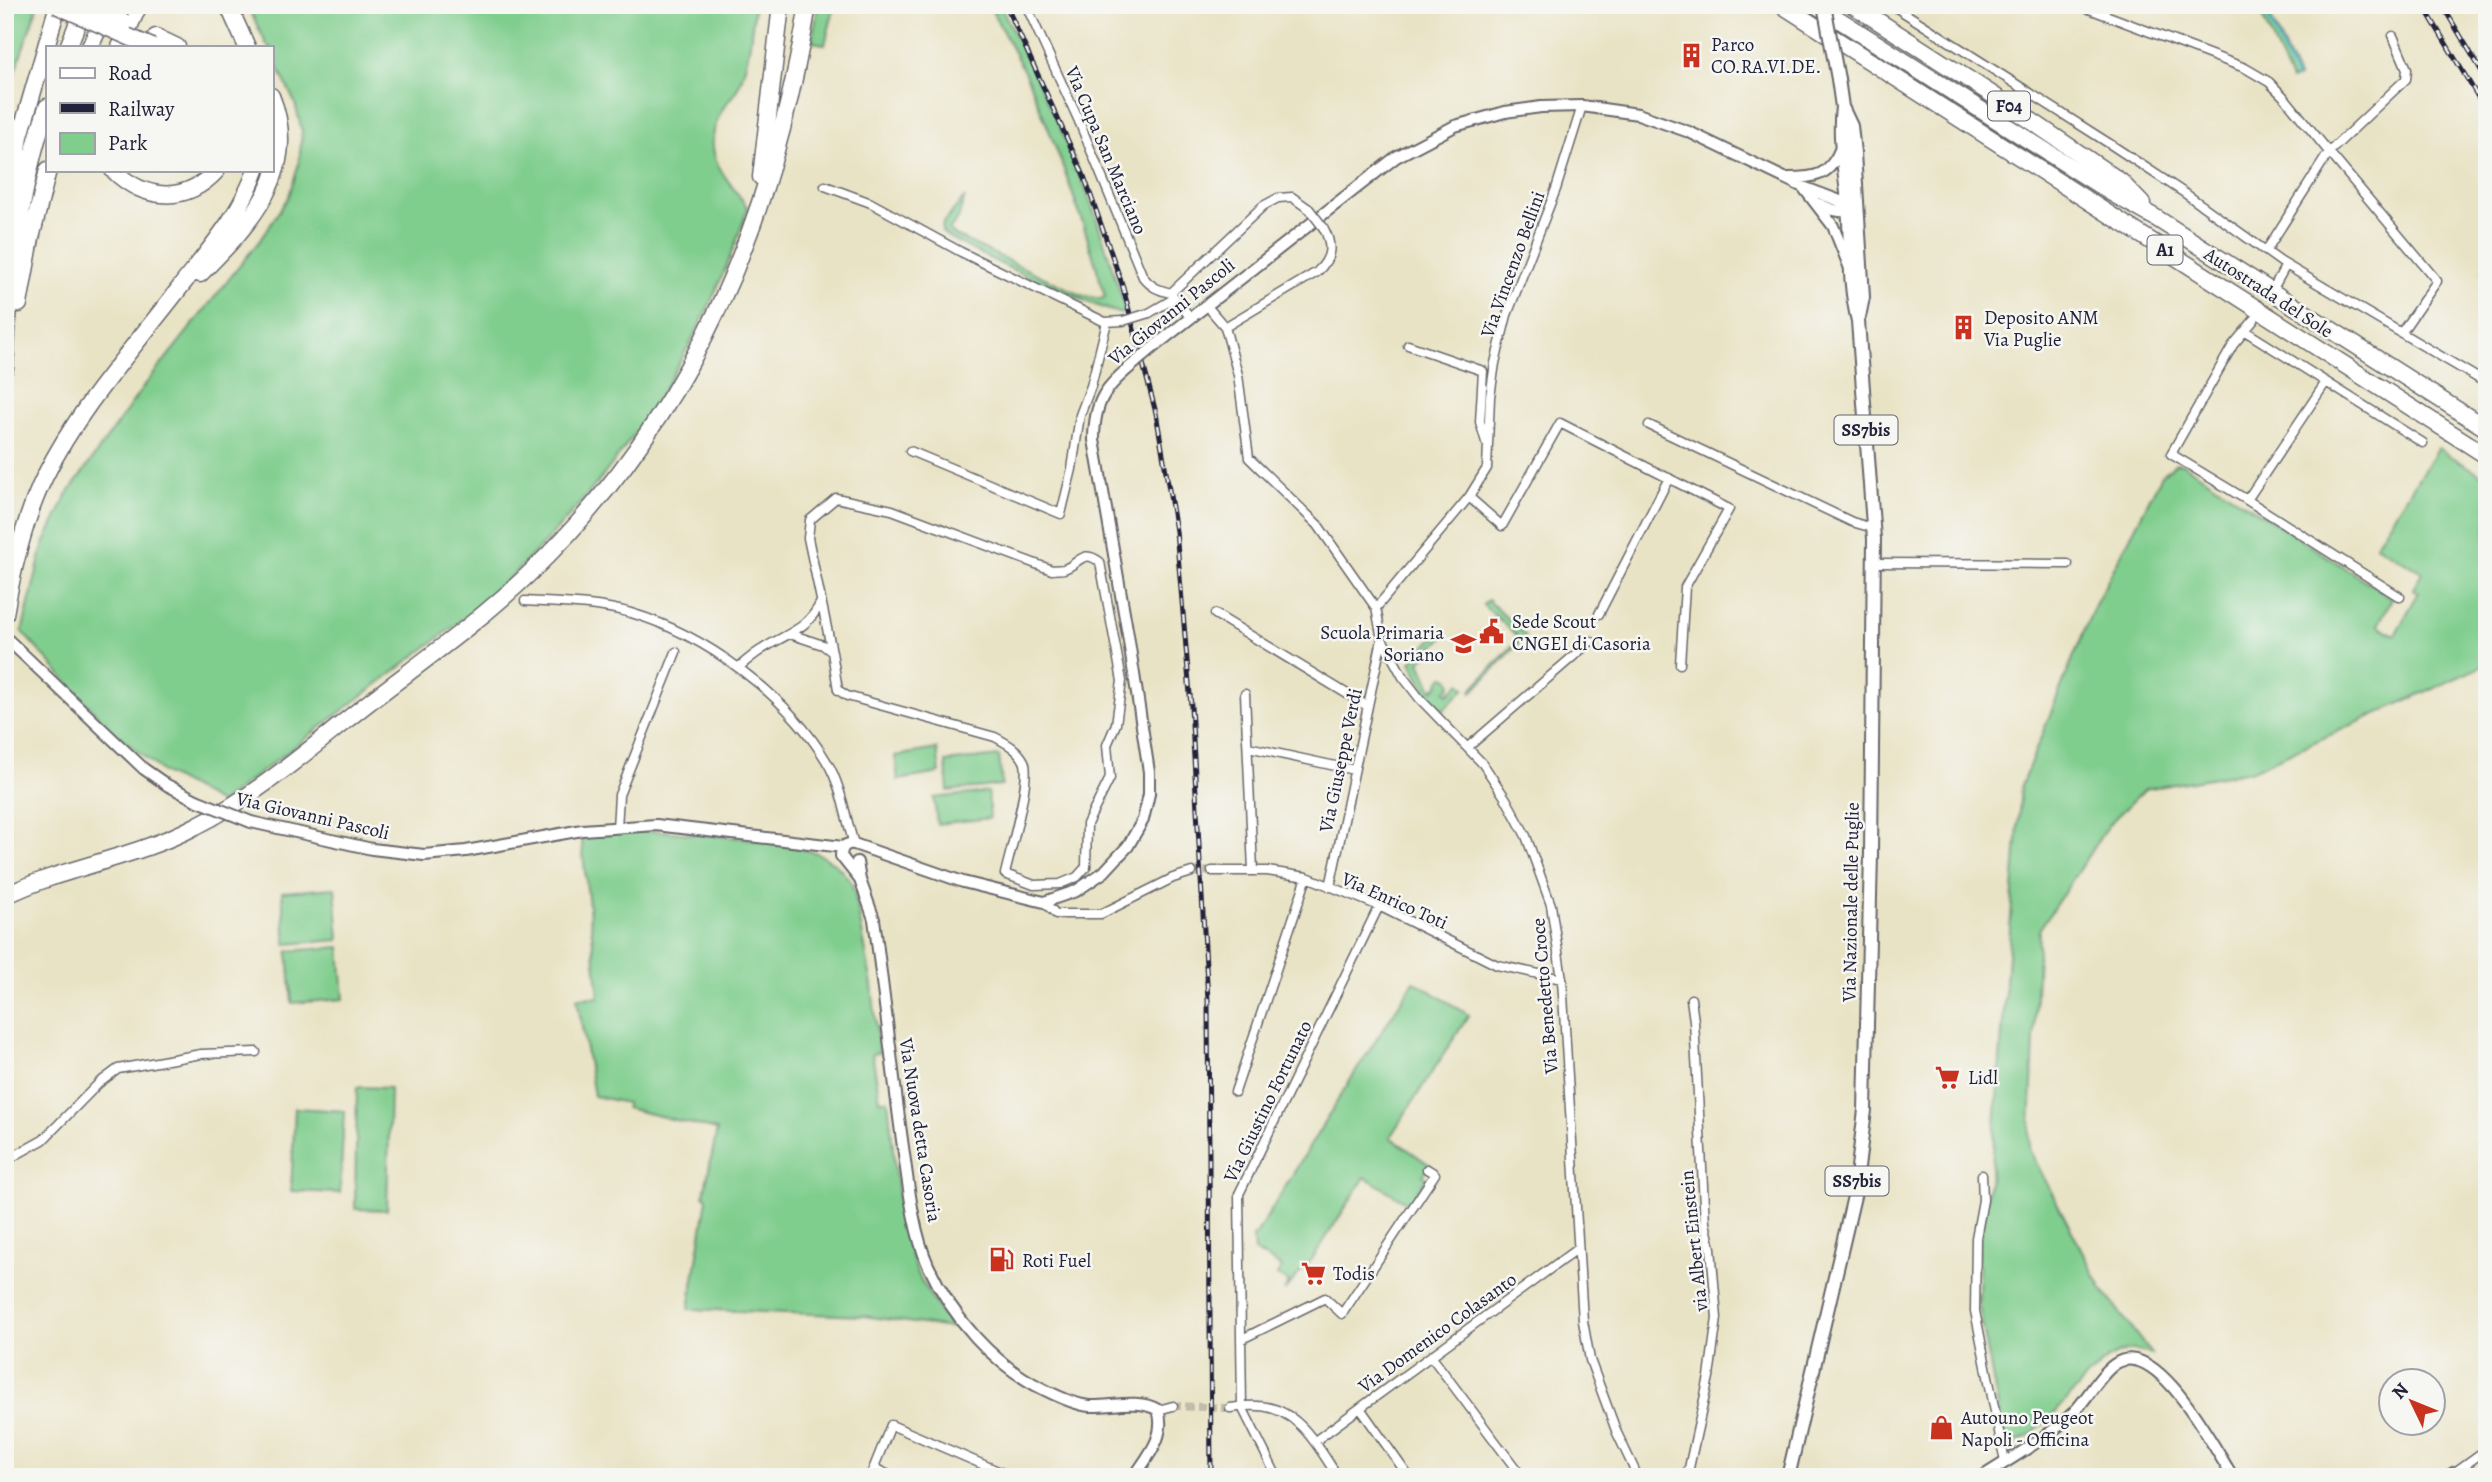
<svg xmlns="http://www.w3.org/2000/svg" width="2492" height="1482" viewBox="0 0 2492 1482" font-family="Alegreya,serif">
	<rect width="100%" height="100%" fill="#f6f6f2"/>
	<filter id="ink" filterUnits="userSpaceOnUse"><feTurbulence type="fractalNoise" baseFrequency=".0143" numOctaves="2"/><feDisplacementMap in="SourceGraphic" scale="14" xChannelSelector="R" yChannelSelector="G"/><feConvolveMatrix kernelMatrix="1 2 1 2 8 2 1 2 1" color-interpolation-filters="sRGB"/></filter>
	<filter id="wash" filterUnits="userSpaceOnUse"><feTurbulence type="fractalNoise" baseFrequency=".00686" numOctaves="4" result="noise"/><feDisplacementMap in="SourceGraphic" scale="28" xChannelSelector="R" yChannelSelector="G"/><feGaussianBlur stdDeviation="1.57" result="paint"/><feColorMatrix in="noise" values="0 0 0 0 0 0 0 0 0 0 0 0 0 0 0 0 0 1.4 0 .05"/><feComposite in="paint" operator="in"/></filter>
	<g filter="url(#wash)">
		<rect width="100%" height="100%" fill="#e9e3c5"/>
		<path fill="#80ce8e" stroke="#517864" stroke-width="2" d="M5 5H30L37 8 9 89 8 128 5 145Z
			M247 5H754C752 31 749 61 739 85 735 95 726 102 721 112 699 155 725 175 748 208 693 374 597 504 465 618L220 803 164 773 108 727 22 632 43 546 67 495 141 390 260 240 289 196 299 163 302 131 295 103 271 53V47H268Z
			M818 5H835L825 44 812 42Z
			M989 5H1000C1033 71 1067 137 1092 206 1105 242 1115 278 1127 314 1111 316 956 246 942 232L943 223 965 197 958 219 949 230 956 236 1081 295 1100 299 1105 297C1085 224 1059 151 1029 82 1017 56 1002 31 989 5Z
			M2257 5H2265L2298 78 2291 81Z
			M2438 448 2487 478V664L2250 771 2145 789 2109 824 2039 930 2029 1149 2102 1289 2151 1354C2145 1353 2136 1349 2130 1350 2088 1356 2057 1430 2012 1444L2003 1433 1979 1307V1246L1992 1165 2021 786 2093 609 2162 475 2176 463 2183 464 2392 598 2378 625 2395 635 2419 592 2413 589 2422 572 2375 545Z
			M1488 600 1526 636 1472 692 1471 690 1520 638 1483 605Z
			M1439 632 1444 636 1420 662 1432 690 1438 686 1442 677H1446L1451 682 1450 687 1445 691 1448 694 1460 683 1465 688 1443 710 1428 695 1411 662Z
			M937 749 940 773 898 780 895 756Z
			M999 756 1002 785 948 791 946 762Z
			M988 792 990 818 937 824 934 798Z
			M657 831 753 839 798 848 817 853 834 863 842 871 852 884 857 905 872 985 879 1053 872 1054 880 1100H888C895 1155 895 1214 915 1267 924 1289 938 1308 951 1328L863 1316 689 1309 707 1199 704 1194 717 1130 626 1108V1103L594 1096 577 998 599 997 581 835Z
			M335 888 339 940 286 944 282 892Z
			M340 947 344 999 292 1003 288 951Z
			M1414 981 1469 1015 1390 1137 1430 1165 1423 1175 1426 1178 1409 1204 1365 1177 1313 1258 1284 1291 1289 1282 1277 1275 1282 1267 1254 1251 1253 1235H1256L1344 1090Z
			M357 1087 390 1088 387 1210 355 1209Z
			M295 1108 344 1111 340 1193 291 1191Z"/>
		<g fill="none" stroke-linecap="round" stroke-linejoin="round">
			<path stroke="#50acce" stroke-width="2.5" d="M2263 5 2296 79
				M2482 271H2487"/>
		</g>
	</g>
	<g filter="url(#ink)">
		<g fill="none" stroke-linecap="round" stroke-linejoin="round">
			<path stroke="#c1bca9" stroke-width="8" stroke-dasharray="8 4" stroke-linecap="butt" d="M1192 872 1212 871
				M1173 1406 1230 1408"/>
			<defs>
				<path id="minor" d="M1026 5 1078 119 1143 277C1151 287 1158 290 1171 293
					M1892 5 2110 144 2186 194 2281 262 2481 380
					M2079 5 2245 68 2269 82 2284 97 2329 152 2406 79 2407 69 2393 36
					M2485 5 2487 8
					M825 186 871 203 961 252 1105 322 1123 321
					M2266 251 2329 152 2437 281 2401 333
					M2275 285 2286 265
					M1171 293 1263 206 1278 198 1292 197 1309 209
					M1171 293 1190 317
					M1206 305 1225 327 1238 375 1249 458 1318 525 1376 608 1382 639 1403 677 1420 699 1483 764 1506 799 1526 836 1551 905 1562 979 1583 1321 1590 1360 1617 1433 1638 1477
					M1149 313 1175 298
					M1225 327 1317 272C1332 258 1333 245 1323 227
					M2245 331 2423 443
					M1408 345 1483 371 1480 422 1486 442
					M2326 382 2247 500 2400 597
					M1649 425 1852 522 1873 528
					M910 451 1061 514 1072 469 1080 415 1091 386 1107 322
					M1469 497 1502 526 1560 423 1729 509 1685 587 1680 664
					M2247 500 2171 454 2233 345 2254 320
					M1873 563 2068 564
					M525 601C559 603 598 603 631 613 706 635 787 695 827 762 842 787 845 817 854 844
					M1376 608 1469 497 1487 468 1490 397 1495 363 1507 315 1556 189 1582 106
					M1215 614 1367 706
					M1599 614 1669 478
					M790 634 823 645 832 652 838 690 847 696 995 737C1006 743 1018 749 1024 761 1032 777 1010 852 1005 874L1034 885 1060 884 1077 877 1086 867 1087 824 1110 778 1107 745 1116 724 1122 681 1100 562C1082 548 1080 564 1064 569 1060 570 1056 569 1052 570L892 510 836 498 810 520 808 538 832 652
					M739 667C746 661 753 655 761 650 786 633 807 631 821 602
					M1245 694 1253 870
					M1248 747 1354 770
					M1468 747 1591 641
					M617 828 619 795 676 652
					M1212 871H1267L1307 877 1379 906 1497 965 1562 979
					M1330 887 1382 639
					M1044 902 1056 914H1101L1173 878 1192 872
					M1235 1092 1307 877
					M5 1161 43 1140 99 1083 118 1069 201 1054 256 1052
					M1982 1175 1983 1200 1976 1238 1975 1311 2005 1462
					M1242 1339 1325 1298 1342 1314 1435 1174 1427 1169
					M1431 1356 1522 1477
					M1230 1408C1239 1407 1249 1405 1258 1406 1299 1408 1318 1447 1338 1477
					M1360 1408 1409 1477
					M1158 1410 1173 1406
					M1315 1441 1577 1249
					M2482 1452 2487 1473
					M874 1468 893 1477
					M2455 1472 2487 1449
					M870 1477 891 1425 1012 1477
					M1277 1477 1242 1407 1239 1194 1379 906
					M1687 1477 1709 1377 1717 1318 1711 1248 1705 1223 1694 1021 1691 999"/>
				<path id="tertiary" d="M1789 178C1817 178 1830 175 1841 148
					M1803 187 1833 226 1849 266
					M1819 204C1830 209 1842 215 1853 208
					M1156 345 1396 157 1455 126 1505 112 1541 107 1582 106 1638 114 1689 132 1803 187 1848 204 1853 208
					M5 637 144 769 167 785 196 800
					M251 822 372 849 424 855 466 851 582 830 656 825 843 847
					M857 862 860 880 874 919C884 993 892 1067 902 1140 908 1180 912 1228 928 1265 952 1317 993 1365 1045 1390 1057 1396 1077 1405 1090 1406 1111 1407 1138 1398 1158 1410 1167 1436 1147 1457 1134 1477
					M860 880 841 856C841 847 846 843 854 844L963 882 1044 902 1076 891 1104 872 1128 846 1143 820 1149 794V772L1128 635 1094 440C1094 400 1106 386 1136 362
					M1982 1477C2013 1457 2048 1438 2074 1412 2088 1398 2099 1375 2115 1364 2157 1335 2215 1450 2233 1477
					M2446 1477 2455 1472 2475 1477"/>
				<path id="primary" d="M1838 79 1842 107 1851 126 1854 153 1863 297 1859 317
					M1788 1477 1855 1192 1865 1110 1871 854 1874 539 1858 321C1848 282 1851 242 1848 203 1845 170 1838 139 1842 107"/>
				<path id="motorway" d="M228 5 247 47
					M1782 5 2487 456
					M1816 5 2110 192 2156 218 2487 429
					M1853 5 1996 97 2120 181 2142 204
					M156 37 177 47
					M68 47 85 5
					M90 47 109 5
					M120 47 139 5
					M113 170C145 201 186 204 217 170
					M761 177 781 5
					M5 229 20 136 58 5
					M200 274C248 226 302 171 271 96
					M19 304 31 238 48 170
					M5 368C9 281 19 190 47 107
					M5 614C13 567 24 519 45 476 79 407 132 350 178 290 207 252 241 215 256 170
					M5 896C66 866 136 858 196 826 260 794 316 743 372 700 427 658 485 617 535 568 693 414 773 220 808 5"/>
			</defs>
			<use href="#minor" stroke="#68666b" stroke-width="11"/>
			<use href="#tertiary" stroke="#68666b" stroke-width="14"/>
			<use href="#primary" stroke="#68666b" stroke-width="16"/>
			<use href="#motorway" stroke="#68666b" stroke-width="19"/>
			<use href="#minor" stroke="#fff" stroke-width="8"/>
			<use href="#tertiary" stroke="#fff" stroke-width="10"/>
			<use href="#primary" stroke="#fff" stroke-width="12"/>
			<use href="#motorway" stroke="#fff" stroke-width="16"/>
			<defs>
				<path id="rail" d="M1006 5 1084 176 1122 284 1156 413 1176 531 1191 706 1208 1000 1211 1477
					M2423 5 2487 112
					M2442 5 2487 80"/>
			</defs>
			<use href="#rail" stroke="#22223b" stroke-width="5"/>
			<use href="#rail" stroke="#f6f6f2" stroke-width="2.5" stroke-dasharray="8" stroke-linecap="butt"/>
			<defs>
				<path id="minor-bridge" d="M1309 209 1323 227
					M1123 321 1149 313"/>
				<path id="tertiary-bridge" d="M1136 362 1156 345
					M196 800 251 822"/>
				<path id="primary-bridge" d="M1824 5 1838 79"/>
				<path id="motorway-bridge" d="M56 5 152 47
					M84 5 125 23"/>
			</defs>
			<use href="#minor-bridge" stroke="#68666b" stroke-width="11" stroke-linecap="butt"/>
			<use href="#tertiary-bridge" stroke="#68666b" stroke-width="14" stroke-linecap="butt"/>
			<use href="#primary-bridge" stroke="#68666b" stroke-width="16" stroke-linecap="butt"/>
			<use href="#motorway-bridge" stroke="#68666b" stroke-width="19" stroke-linecap="butt"/>
			<use href="#minor-bridge" stroke="#fff" stroke-width="8"/>
			<use href="#tertiary-bridge" stroke="#fff" stroke-width="10"/>
			<use href="#primary-bridge" stroke="#fff" stroke-width="12"/>
			<use href="#motorway-bridge" stroke="#fff" stroke-width="16"/>
		</g>
	</g>
	<defs>
		<symbol id="building-bare" viewBox="-9 -9 18 18"><path d="M-4-6H4V6H1V3H-1V6H-4ZM-2.5-4.3h1.7v1.8h-1.7ZM.8-4.3h1.7v1.8H.8ZM-2.5-1h1.7V.8h-1.7ZM.8-1h1.7V.8H.8Z" fill="#c8321e" stroke="#f6f6f2" stroke-width="2.5" paint-order="stroke"/></symbol>
		<symbol id="civic-bare" viewBox="-9 -9 18 18"><path d="M-.6-6.5H3V-4.5H.6V-3L4-1V1h2V6H-6V1h2V-1L-.6-3ZM-1.2 2.5V6h2.4V2.5Z" fill="#c8321e" stroke="#f6f6f2" stroke-width="2.5" paint-order="stroke"/></symbol>
		<symbol id="school-bare" viewBox="-9 -9 18 18"><path d="M0-5L7-2L0 1L-7-2ZM-4 1L0 2.5L4 1V4Q0 6-4 4Z" fill="#c8321e" stroke="#f6f6f2" stroke-width="2.5" paint-order="stroke"/></symbol>
		<symbol id="supermarket-bare" viewBox="-9 -9 18 18"><path d="M-6-5.5h2.5l.6 2H6L4.5 2H-2.5L-4.4-4H-6ZM-1.5 3.2a1.3 1.3 0 1 0 .1 0ZM3 3.2a1.3 1.3 0 1 0 .1 0Z" fill="#c8321e" stroke="#f6f6f2" stroke-width="2.5" paint-order="stroke"/></symbol>
		<symbol id="fuel-bare" viewBox="-9 -9 18 18"><path d="M-5.5-6h7V0h2V4h1.3V-2.5L3-4.5l.8-.8L6-3V5H2.5V1h-1V6h-7ZM-4.2-4.7v3.2H.2V-4.7Z" fill="#c8321e" stroke="#f6f6f2" stroke-width="2.5" paint-order="stroke"/></symbol>
		<symbol id="shop-bare" viewBox="-9 -9 18 18"><path d="M-5-2.5h2.3a2.7 3.5 0 0 1 5.4 0H5L5.5 6h-11ZM-1.5-2.5h3a1.5 2.3 0 0 0-3 0Z" fill="#c8321e" stroke="#f6f6f2" stroke-width="2.5" paint-order="stroke"/></symbol>
	</defs>
	<g fill-rule="evenodd">
		<use href="#building-bare" x="1674" y="38" width="35" height="35"/>
		<use href="#building-bare" x="1946" y="310" width="35" height="35"/>
		<use href="#civic-bare" x="1474" y="614" width="35" height="35"/>
		<use href="#school-bare" x="1446" y="626" width="35" height="35"/>
		<use href="#supermarket-bare" x="1930" y="1060" width="35" height="35"/>
		<use href="#fuel-bare" x="984" y="1242" width="35" height="35"/>
		<use href="#supermarket-bare" x="1296" y="1256" width="35" height="35"/>
		<use href="#shop-bare" x="1924" y="1410" width="35" height="35"/>
	</g>
	<g text-anchor="middle" stroke-width="5" stroke-linejoin="round" paint-order="stroke">
		<g fill="#f6f6f2" stroke="#626272" stroke-width="2">
			<rect x="1988" y="91.5" width="42" height="29" rx="5"/>
			<rect x="2147.5" y="235.5" width="35" height="29" rx="5"/>
			<rect x="1834.5" y="415.5" width="63" height="29" rx="5"/>
			<rect x="1825.5" y="1166.5" width="63" height="29" rx="5"/>
		</g>
		<g font-size="18" font-weight="bold" fill="#22223b">
			<text x="2009" y="112">F04</text>
			<text x="2165" y="256">A1</text>
			<text x="1866" y="436">SS7bis</text>
			<text x="1857" y="1187">SS7bis</text>
		</g>
		<g font-size="19" fill="#22223b" stroke="#f6f6f2" text-anchor="start">
			<text x="1711" y="51">Parco<tspan x="1711" dy="22">CO.RA.VI.DE.</tspan></text>
			<text x="1984" y="324">Deposito ANM<tspan x="1984" dy="22">Via Puglie</tspan></text>
			<text x="1512" y="628">Sede Scout<tspan x="1512" dy="22">CNGEI di Casoria</tspan></text>
			<text x="1444" y="639" text-anchor="end">Scuola Primaria<tspan x="1444" dy="22">Soriano</tspan></text>
			<text x="1968" y="1084">Lidl</text>
			<text x="1022" y="1267">Roti Fuel</text>
			<text x="1333" y="1280">Todis</text>
			<text x="1961" y="1424">Autouno Peugeot<tspan x="1961" dy="22">Napoli - Officina</tspan></text>
		</g>
		<g font-size="19" fill="#22223b" stroke="#f6f6f2">
			<text transform="translate(1107 150) rotate(67)" y="7">Via Cupa San Marciano</text>
			<text transform="translate(1512 264) rotate(-70)" y="7">Via Vincenzo Bellini</text>
			<text transform="translate(2269 292) rotate(33)" y="7">Autostrada del Sole</text>
			<text transform="translate(1171 311) rotate(-39)" y="7">Via Giovanni Pascoli</text>
			<text transform="translate(1340 760) rotate(-78)" y="7">Via Giuseppe Verdi</text>
			<text transform="translate(313 815) rotate(13)" y="7">Via Giovanni Pascoli</text>
			<text transform="translate(1395 900) rotate(24)" y="7">Via Enrico Toti</text>
			<text transform="translate(1850 902) rotate(-89)" y="7">Via Nazionale delle Puglie</text>
			<text transform="translate(1544 996) rotate(-95)" y="7">Via Benedetto Croce</text>
			<text transform="translate(1267 1101) rotate(-64)" y="7">Via Giustino Fortunato</text>
			<text transform="translate(921 1130) rotate(81)" y="7">Via Nuova detta Casoria</text>
			<text transform="translate(1693 1241) rotate(-96)" y="7">via Albert Einstein</text>
			<text transform="translate(1437 1332) rotate(-36)" y="7">Via Domenico Colasanto</text>
		</g>
	</g>
	<rect width="2492" height="1482" fill="none" stroke="#f6f6f2" stroke-width="28"/>
	<rect x="46" y="46" width="228" height="126" fill="#f6f6f2" stroke="#a1a1a9" stroke-width="2"/>
	<rect x="60" y="68" width="35" height="10" fill="#ffffff" stroke="#a1a1a9" stroke-width="2"/>
	<text x="108" y="80" font-size="21" fill="#22223b">Road</text>
	<rect x="60" y="103" width="35" height="10" fill="#22223b" stroke="#a1a1a9" stroke-width="2"/>
	<text x="108" y="116" font-size="21" fill="#22223b">Railway</text>
	<rect x="60" y="133" width="35" height="21" fill="#80ce8e" stroke="#a1a1a9" stroke-width="2"/>
	<text x="108" y="150" font-size="21" fill="#22223b">Park</text>
	<g transform="translate(2412 1402) rotate(313)"><circle r="33" fill="#f6f6f2" stroke="#a1a1a9" stroke-width="2"/>
	<path d="M0-5L12 26L0 18L-12 26Z" fill="#c8321e"/>
	<text y="-10" font-size="19" font-weight="bold" text-anchor="middle" fill="#22223b">N</text>
	</g>
</svg>
